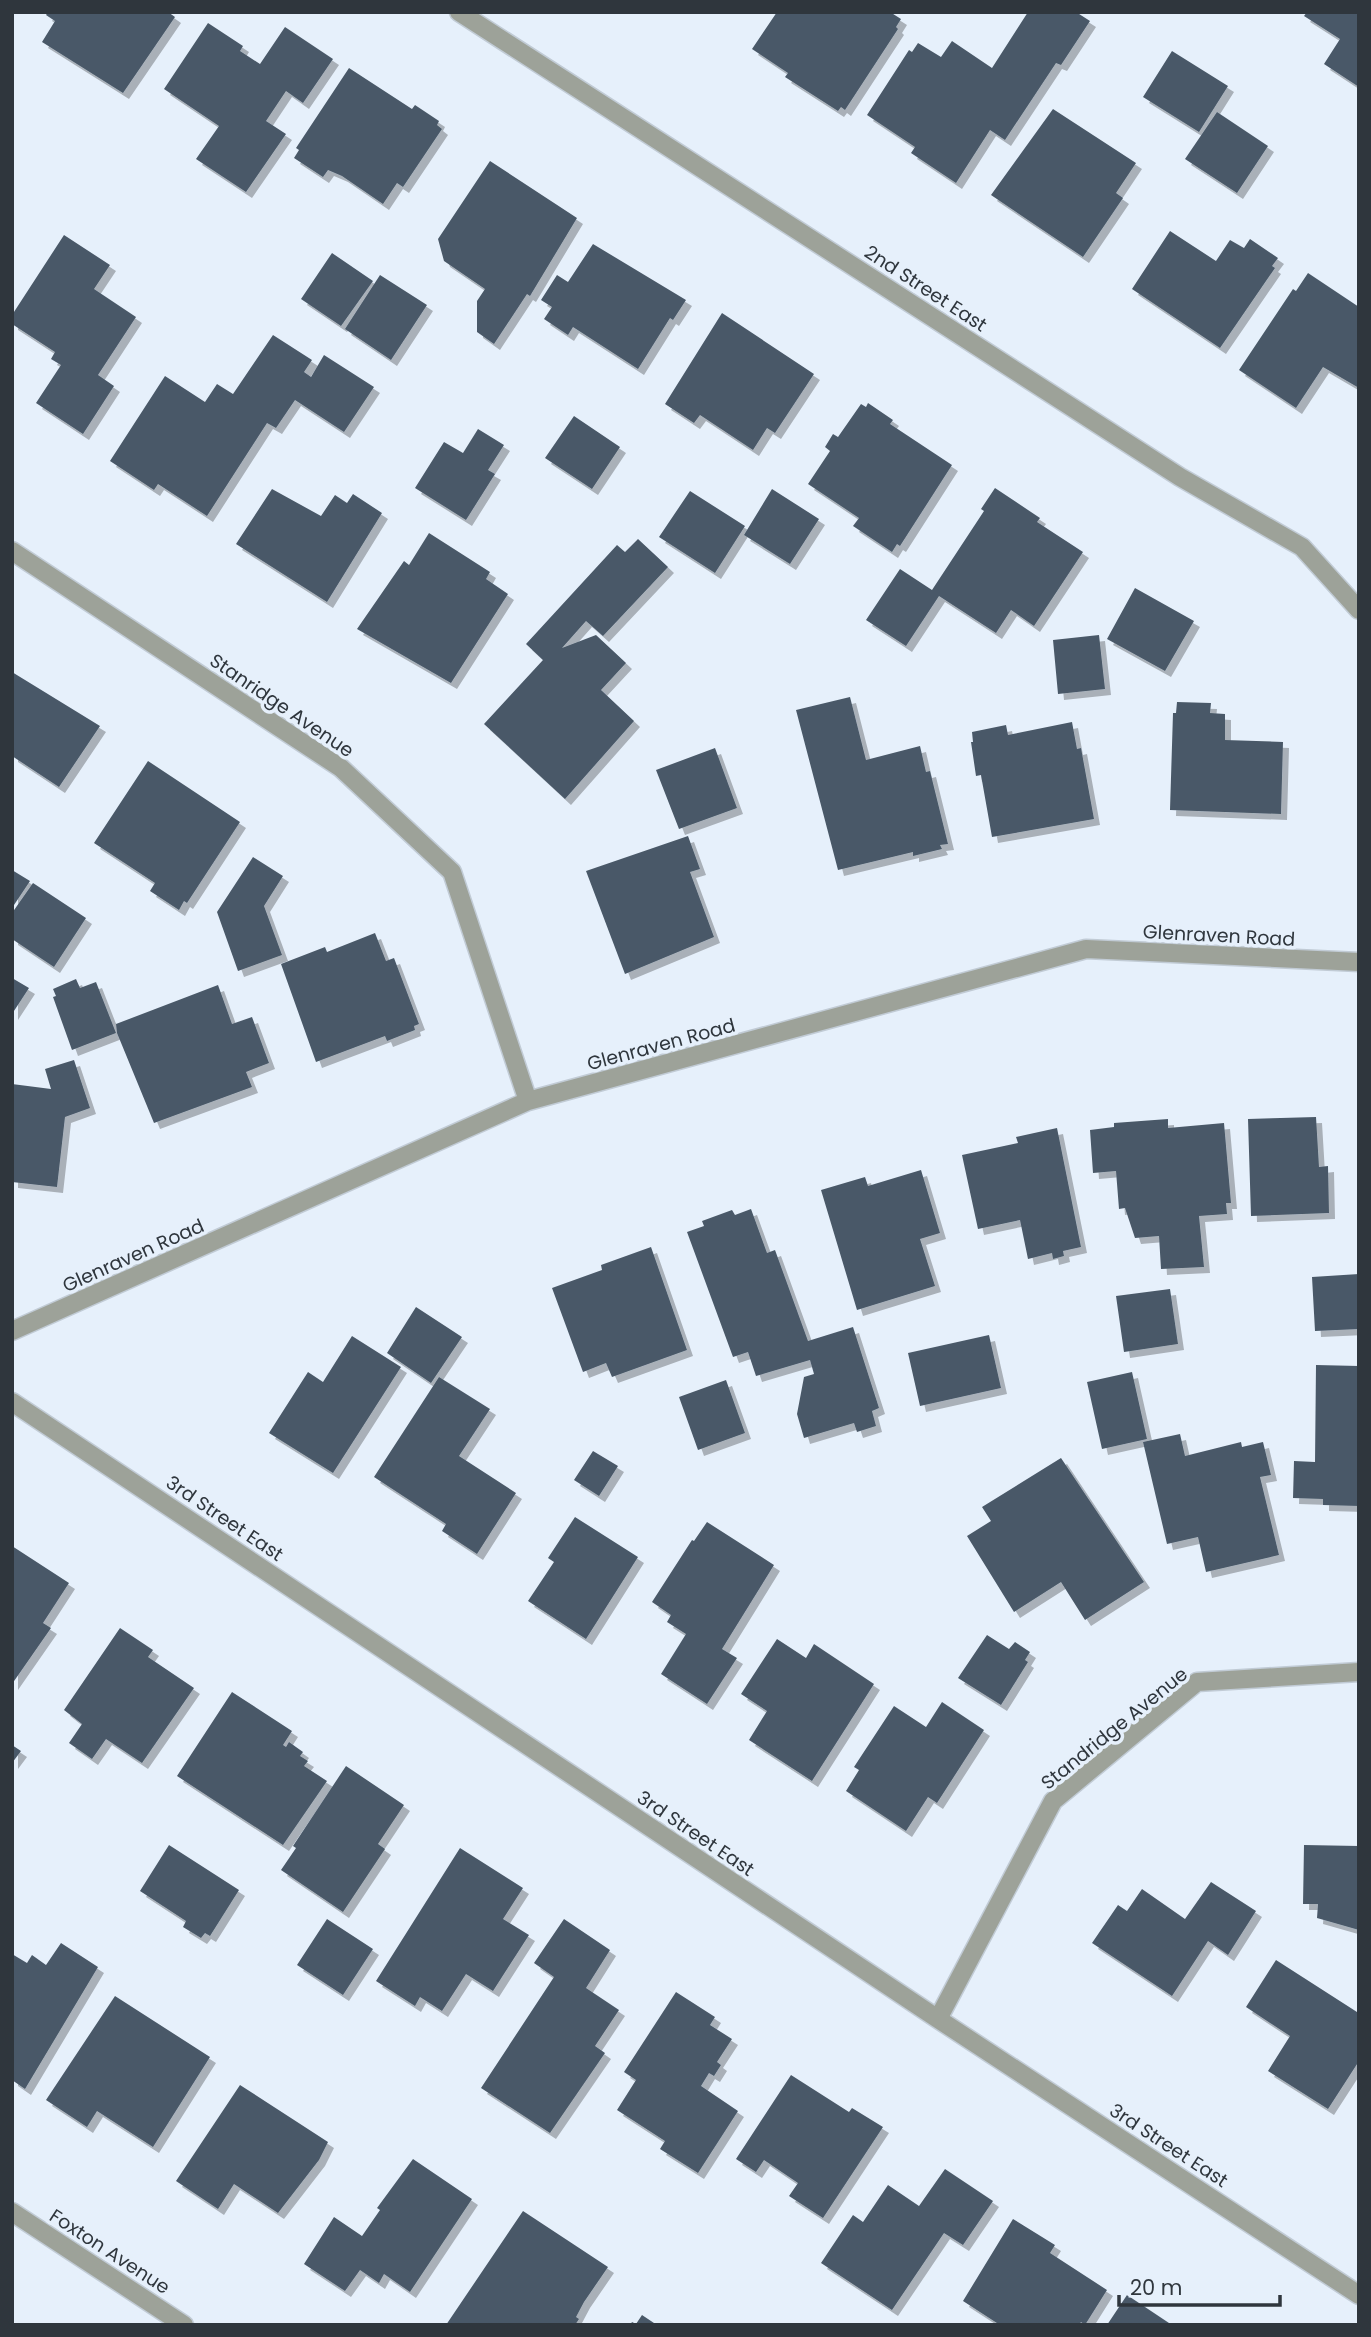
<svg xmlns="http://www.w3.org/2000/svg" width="1371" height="2337" viewBox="0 0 1371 2337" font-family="Poppins,sans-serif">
	<defs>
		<filter id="shadow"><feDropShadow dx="6" dy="6" stdDeviation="0" flood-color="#0004"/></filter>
	</defs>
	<rect width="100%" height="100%" fill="#e6f0fb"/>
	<path fill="#4a5968" filter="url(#shadow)" d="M48 12H168L175 17 123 93 42 42 55 21 46 15Z
		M777 12H890L901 19 896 27 898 29 845 110 841 107 838 111 785 77 788 73 752 49Z
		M1028 12H1076L1090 21 1061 65 1056 63 1005 140 990 130 956 183 911 153 915 147 867 115 909 50 912 52 918 43 941 57 952 41 992 68Z
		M1307 12H1359V87L1324 64 1340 39 1304 16Z
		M208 23 243 46 240 51 260 64 285 27 333 59 303 103 286 91 266 121 286 134 246 192 196 159 219 126 164 89Z
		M1172 51 1228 86 1199 132 1143 97Z
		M349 68 412 109 415 105 439 121 437 125 442 129 403 187 397 183 383 204 342 176 328 170 323 177 294 158 299 150 296 148Z
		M1053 109 1136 163 1116 193 1123 198 1083 257 991 195Z
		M1217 112 1268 146 1237 193 1185 159Z
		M490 161 577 218 530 296 527 294 494 344 477 332V301L485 289 444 261 438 239Z
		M1170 231 1216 261 1230 240 1244 248 1250 239 1278 258 1272 266 1275 268 1220 348 1132 289Z
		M64 235 110 265 94 289 136 317 98 375 114 386 83 434 36 403 61 365 51 359 55 352 12 324V315Z
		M593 244 686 300 673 320 670 318 638 369 573 327 568 335 544 319 552 307 541 300 557 275 568 282Z
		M332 253 373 281 341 326 301 299Z
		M1308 273 1359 307V388L1323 367 1296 408 1239 370 1293 289 1296 291Z
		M380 275 427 305 391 360 345 329Z
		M722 313 814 374 775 433 767 428 753 450 700 415 694 423 665 404Z
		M273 335 312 360 304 372 311 377 324 355 374 387 344 432 295 400 276 428 267 423 207 516 158 484 154 490 110 461 165 376 205 402 217 384 233 394Z
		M868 403 893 420 890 424 952 465 900 546 897 544 892 552 853 526 859 518 808 484 830 451 825 447 833 434 838 437 861 404 866 407Z
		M574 416 620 447 592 489 545 458Z
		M478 429 504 445 488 470 495 474 466 520 415 488 444 442 463 453Z
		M995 488 1040 518 1037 522 1083 552 1034 626 1011 610 996 633 939 596 906 646 866 620 900 569 932 590 984 511 981 509Z
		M272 489 321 516 335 495 347 503 353 494 382 513 327 602 236 544Z
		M772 489 819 519 790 564 744 535Z
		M690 491 745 526 715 573 659 537Z
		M429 533 490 572 486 579 508 594 451 683 357 629 404 561 409 565Z
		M638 539 668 567 603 636 586 621 562 648 596 635 626 663 601 690 634 721 565 799 484 724 543 660 526 644 617 545 625 552Z
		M1135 588 1194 621 1165 671 1107 639Z
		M1099 635 1105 689 1058 694 1053 640Z
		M12 672 100 726 59 787 12 756Z
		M850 697 866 760 920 746 926 772 930 771 948 844 940 845 942 849 913 856V852L838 870 796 710Z
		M1177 702 1211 703 1210 713 1225 714V740L1283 742 1281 814 1170 810 1173 713H1176Z
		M1072 722 1077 749 1081 748 1094 819 992 837 981 775 976 776 971 742H973L972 732 1006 725 1008 735Z
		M715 748 737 808 679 829 656 770Z
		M148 761 240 822 187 903 184 901 179 910 150 891 155 883 94 843Z
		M688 836 700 869 690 872 714 937 625 974 586 871Z
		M253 857 283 876 264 906 282 955 238 971 217 912Z
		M12 870 30 881 12 908Z
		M33 883 86 918 54 967 12 939V913Z
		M375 933 386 961 394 958 419 1024 414 1026 415 1030 387 1041 385 1036 316 1062 281 964 325 947 327 952Z
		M12 978 29 988 12 1014Z
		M76 979 80 988 96 982 116 1033 72 1050 53 997 56 996 53 989Z
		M218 985 232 1024 252 1017 269 1063 246 1072 252 1087 154 1123 117 1033 116 1024Z
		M74 1060 90 1108 65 1117 57 1187 12 1182V1084L51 1089 45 1069Z
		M1316 1117 1319 1167 1328 1166 1329 1213 1251 1216 1248 1119Z
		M1168 1119V1128L1224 1123 1231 1203H1226L1227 1214 1199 1216 1204 1267 1161 1269 1159 1236 1135 1238 1125 1208 1119 1209 1116 1171 1093 1173 1090 1130 1114 1127V1123Z
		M1057 1128 1081 1247 1063 1251 1064 1256 1053 1259 1052 1253 1028 1259 1020 1220 978 1229 962 1155 1018 1143 1016 1137Z
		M921 1170 940 1233 920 1239 935 1286 857 1310 821 1190 865 1177 868 1186Z
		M751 1209 767 1253 775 1250 808 1341 853 1327 879 1408 872 1411 876 1426 857 1432 854 1423 804 1438 797 1414 804 1377 814 1374 810 1360 756 1376 748 1352 733 1357 687 1232 704 1226 702 1221 732 1210 735 1215Z
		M651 1247 687 1350 612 1377 606 1363 583 1372 552 1288 602 1270 601 1265Z
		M1359 1274V1329L1315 1331 1312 1277Z
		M1170 1289 1178 1344 1124 1352 1116 1296Z
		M416 1307 462 1337 431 1383 387 1353Z
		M989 1335 1001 1388 920 1406 908 1353Z
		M352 1336 401 1367 333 1473 269 1433 308 1372 323 1382Z
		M1316 1365 1359 1366V1506L1323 1505V1499L1293 1498 1294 1461 1315 1462Z
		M1132 1372 1147 1439 1102 1449 1087 1382Z
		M439 1377 490 1409 459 1456 516 1493 477 1554 442 1531 446 1524 374 1477Z
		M726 1380 745 1433 698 1450 679 1397Z
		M1180 1434 1185 1456 1241 1442 1242 1447 1263 1442 1271 1475 1260 1477 1279 1555 1206 1572 1198 1537 1167 1544 1143 1442Z
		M593 1451 618 1466 599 1496 574 1480Z
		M1061 1458 1144 1582 1085 1620 1061 1582 1014 1612 967 1536 991 1521 982 1507Z
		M575 1517 638 1557 586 1639 528 1601 554 1562 548 1558Z
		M707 1522 774 1565 722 1649 737 1658 707 1704 661 1674 686 1634 667 1622 671 1615 652 1602 692 1540 694 1541Z
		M12 1546 69 1583 43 1623 51 1628 12 1684Z
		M120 1628 153 1650 148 1657 194 1688 142 1763 106 1739 92 1759 69 1743 82 1724 64 1710Z
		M987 1635 1009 1649 1015 1642 1030 1652 1025 1660 1028 1662 1001 1705 958 1678Z
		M777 1639 806 1658 814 1644 874 1684 812 1781 749 1740 767 1711 741 1694Z
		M232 1692 292 1731 283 1745 286 1747 289 1742 303 1752 300 1756 308 1761 304 1766 327 1781 283 1845 177 1776Z
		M942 1702 984 1730 937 1803 928 1797 906 1831 846 1791 859 1770 854 1767 894 1706 926 1727Z
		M12 1745 21 1751 12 1763Z
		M346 1766 404 1805 378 1844 385 1849 343 1912 281 1870 296 1848 293 1846Z
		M169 1845 239 1890 210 1936 205 1933 201 1938 183 1927 186 1921 140 1891Z
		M1304 1845 1359 1846V1930L1317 1918 1318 1904H1303Z
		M460 1848 523 1888 503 1919 529 1935 493 1991 466 1974 442 2011 420 1997 415 2006 376 1981Z
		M1211 1882 1256 1911 1228 1955 1208 1941 1172 1996 1092 1943 1118 1905 1127 1911 1142 1889 1185 1919Z
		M327 1919 373 1949 343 1995 297 1965Z
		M564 1919 610 1950 586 1988 619 2010 595 2046 605 2053 550 2133 481 2088 554 1977 534 1963Z
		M61 1943 98 1967 25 2089 12 2080V1954L27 1963 32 1955 46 1965Z
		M1276 1960 1357 2012 1359 2009V2061L1328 2109 1268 2071 1290 2036 1246 2007Z
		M676 1992 715 2017 710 2025 732 2039 717 2062 721 2065 714 2076 709 2073 701 2086 738 2111 698 2173 660 2149 665 2141 617 2110 636 2080 624 2072Z
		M115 1996 210 2057 153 2147 97 2111 87 2127 46 2100Z
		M791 2075 849 2112 852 2108 883 2127 823 2218 789 2196 798 2183 764 2160 756 2172 736 2159Z
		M240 2085 328 2142 319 2160 278 2213 234 2184 218 2209 176 2181Z
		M413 2159 472 2199 410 2292 384 2274 379 2283 360 2270 345 2291 304 2264 334 2217 362 2236 380 2210 377 2208Z
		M945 2169 993 2201 963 2245 944 2233 892 2310 821 2263 853 2215 863 2222 888 2185 919 2206Z
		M523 2211 608 2267 584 2302 576 2317 579 2319 575 2325H446Z
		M1013 2219 1055 2245 1050 2253 1107 2290 1085 2325 1081 2322 1079 2325H1000L963 2301Z
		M1127 2295 1172 2325H1107Z
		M642 2315 657 2325H630L632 2322 636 2324Z"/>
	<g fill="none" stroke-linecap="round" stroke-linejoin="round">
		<defs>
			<path id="minor" d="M459 12 1180 477 1302 547 1359 610
				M12 551 341 768 452 872 528 1101
				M12 1331 528 1101 1086 949 1359 962
				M12 1402 938 2019 1359 2295
				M938 2019 1053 1801 1197 1682 1359 1672
				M12 2212 184 2325"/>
		</defs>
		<use href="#minor" stroke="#c1cbd5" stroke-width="21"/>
		<use href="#minor" stroke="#9da299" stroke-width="18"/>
	</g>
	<g text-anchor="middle" stroke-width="7" stroke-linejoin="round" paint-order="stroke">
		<g font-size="19" fill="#2f363d" stroke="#e6f0fb">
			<text transform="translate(926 288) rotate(33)" y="7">2nd Street East</text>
			<text transform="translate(282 705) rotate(34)" y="7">Stanridge Avenue</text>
			<text transform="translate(1219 935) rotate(3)" y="7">Glenraven Road</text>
			<text transform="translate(661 1044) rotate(-15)" y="7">Glenraven Road</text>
			<text transform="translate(133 1255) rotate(-24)" y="7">Glenraven Road</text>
			<text transform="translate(225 1518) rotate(34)" y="7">3rd Street East</text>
			<text transform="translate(1114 1728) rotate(-39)" y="7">Standridge Avenue</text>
			<text transform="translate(696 1833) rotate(34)" y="7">3rd Street East</text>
			<text transform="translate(1169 2145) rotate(33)" y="7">3rd Street East</text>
			<text transform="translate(110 2251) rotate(33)" y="7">Foxton Avenue</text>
		</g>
	</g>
	<rect width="1371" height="2337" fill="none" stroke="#2f363d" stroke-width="28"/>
	<path d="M1119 2295v10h161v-10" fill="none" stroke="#2f363d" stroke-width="3.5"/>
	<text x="1130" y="2295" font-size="21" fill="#2f363d" stroke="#e6f0fb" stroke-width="5" paint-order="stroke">20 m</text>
</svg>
